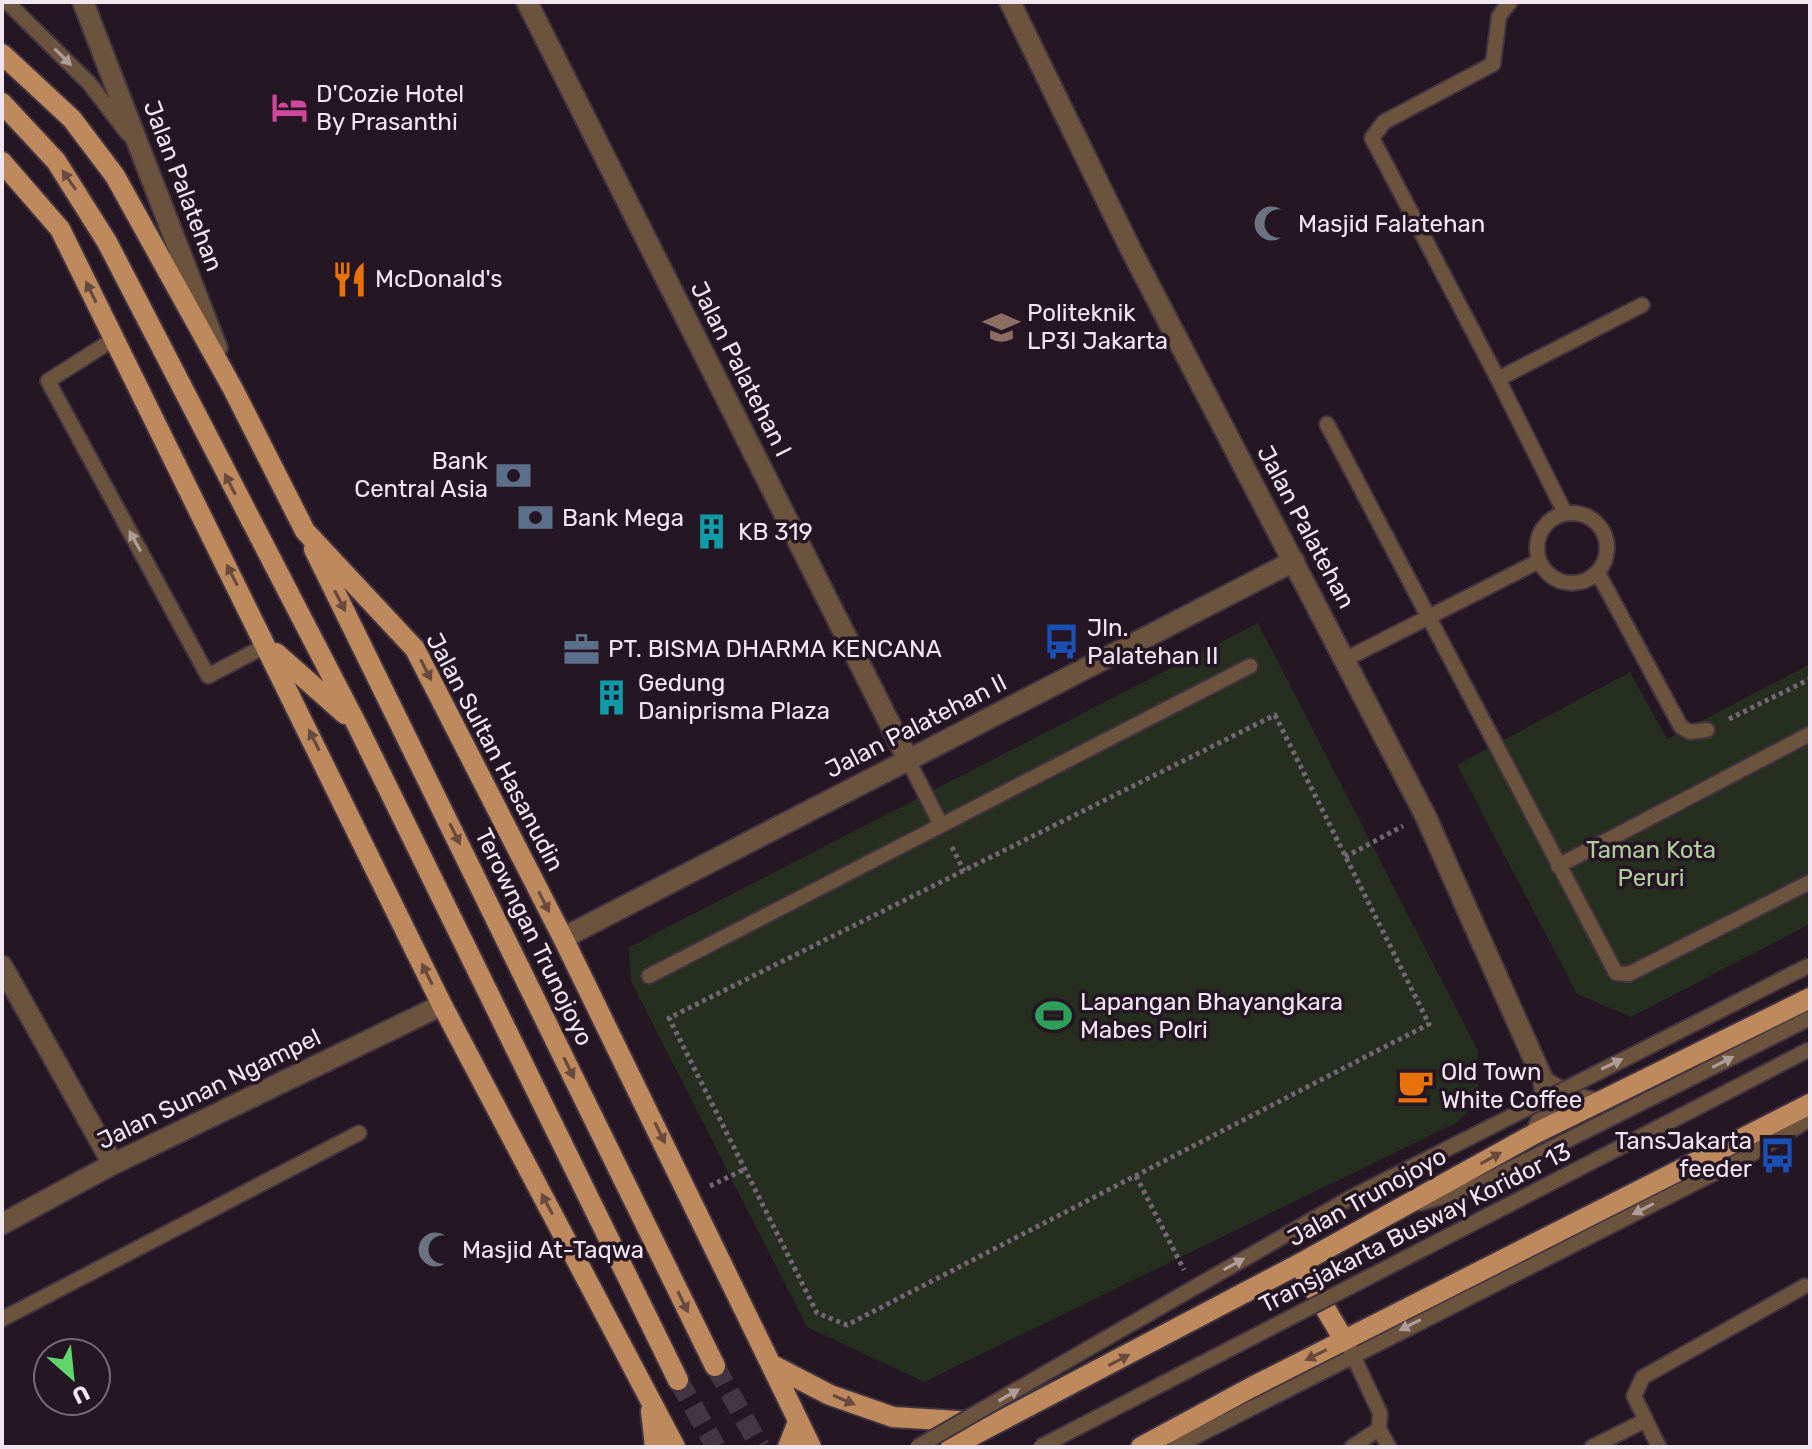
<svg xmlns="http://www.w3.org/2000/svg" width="1812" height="1449" viewBox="0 0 1812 1449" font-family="Rubik,sans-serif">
	<rect width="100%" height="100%" fill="#251624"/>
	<path fill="#262e20" d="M1258 623 1478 1051V1098L1458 1122 924 1382 807 1327 631 981 629 947Z
		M1810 664V924L1631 1017 1577 994 1457 765 1630 672 1667 739Z"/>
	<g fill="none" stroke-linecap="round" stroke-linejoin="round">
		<path stroke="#443543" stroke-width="20" stroke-dasharray="20 10" stroke-linecap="butt" d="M715 1366 760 1447
			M678 1380 716 1447"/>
		<defs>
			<path id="lane" d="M7 2 89 83 128 134
				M114 339 48 381 208 676 267 645
				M1498 379 1372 138 1384 122 1493 64 1499 16 1510 2
				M1327 424 1616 973 1629 974 1810 882
				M1565 513 1498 379 1642 305
				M1537 548a35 35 0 1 1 70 0a35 35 0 1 1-70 0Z
				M1598 573 1681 727 1690 732 1707 730
				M1346 659 1539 561
				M908 760 941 825
				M1558 866 1810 734
				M649 976 1250 666
				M1421 1203 1472 1188 1810 1018
				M2 1319 359 1133
				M1350 1349 1380 1413 1379 1429 1352 1447
				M1379 1429 1389 1447
				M1175 1447 1750 1155 1810 1119
				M1592 1447 1644 1421
				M1659 1447 1634 1396 1643 1377 1805 1286"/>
			<path id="street" d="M83 2 217 348
				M527 2 908 760
				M1010 2 1131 250 1425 815 1544 1082 1546 1109 1536 1133
				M563 938 1294 561
				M2 966 113 1164
				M1544 1082 1570 1097 1596 1103
				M2 1224 113 1164 442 1005"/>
			<path id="primary" d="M2 54 72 119 115 176 233 389 305 531 415 649 563 938 811 1447
				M2 103 56 161 107 242 356 723 678 1380
				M2 162 60 229 442 1005 675 1447
				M314 549 715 1366
				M276 653 345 714
				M1299 1264 1344 1340
				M774 1366 830 1395 893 1417 975 1422
				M651 1411 655 1447
				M788 1447 798 1422
				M951 1447 1299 1264 1536 1133 1810 998
				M1141 1447 1252 1387 1810 1104"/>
		</defs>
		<use href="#lane" stroke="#423341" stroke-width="18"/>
		<use href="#street" stroke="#423341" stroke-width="24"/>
		<use href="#primary" stroke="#423341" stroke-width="24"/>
		<path stroke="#746773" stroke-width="5" stroke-dasharray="4 4" stroke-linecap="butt" d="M1275 715 1429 1024 847 1325 817 1313 669 1018Z
			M1729 719 1810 679
			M952 847 964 871
			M1345 857 1403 826
			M1136 1176 1184 1270
			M710 1186 745 1169"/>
		<use href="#lane" stroke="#6c533e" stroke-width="14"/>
		<use href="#street" stroke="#6c533e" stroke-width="20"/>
		<use href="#primary" stroke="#be8a5d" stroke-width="20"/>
		<defs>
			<path id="lane-bridge" d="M917 1447 1350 1198 1810 965
				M1040 1447 1810 1049"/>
		</defs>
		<use href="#lane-bridge" stroke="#423341" stroke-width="18" stroke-linecap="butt"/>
		<use href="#lane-bridge" stroke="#6c533e" stroke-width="14"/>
	</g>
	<defs><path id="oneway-solid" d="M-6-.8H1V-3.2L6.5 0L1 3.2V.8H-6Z" transform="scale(2)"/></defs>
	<g fill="#ae9c97">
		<use href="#oneway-solid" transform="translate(63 57) rotate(45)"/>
		<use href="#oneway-solid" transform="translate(135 541) rotate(-119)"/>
		<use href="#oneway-solid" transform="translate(1723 1062) rotate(-27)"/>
		<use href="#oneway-solid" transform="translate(1612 1064) rotate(-26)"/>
		<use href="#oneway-solid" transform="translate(1643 1209) rotate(153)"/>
		<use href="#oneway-solid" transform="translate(1234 1264) rotate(-29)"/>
		<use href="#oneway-solid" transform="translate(1410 1325) rotate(153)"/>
		<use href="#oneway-solid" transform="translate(1009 1395) rotate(-30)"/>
	</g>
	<g fill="#6a4a3e">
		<use href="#oneway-solid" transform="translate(69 180) rotate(-125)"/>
		<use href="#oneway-solid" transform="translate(91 292) rotate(-116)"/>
		<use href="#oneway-solid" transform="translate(230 484) rotate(-117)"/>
		<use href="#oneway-solid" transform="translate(232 575) rotate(-117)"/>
		<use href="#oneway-solid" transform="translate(340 601) rotate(63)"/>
		<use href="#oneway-solid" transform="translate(426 670) rotate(63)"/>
		<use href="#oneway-solid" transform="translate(314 740) rotate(-116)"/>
		<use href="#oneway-solid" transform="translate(455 834) rotate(64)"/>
		<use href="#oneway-solid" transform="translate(544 902) rotate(63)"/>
		<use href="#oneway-solid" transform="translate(427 974) rotate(-116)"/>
		<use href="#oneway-solid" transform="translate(569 1068) rotate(64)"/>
		<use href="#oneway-solid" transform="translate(660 1133) rotate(64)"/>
		<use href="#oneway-solid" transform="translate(1491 1158) rotate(-29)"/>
		<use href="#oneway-solid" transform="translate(547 1204) rotate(-118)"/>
		<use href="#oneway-solid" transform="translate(683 1302) rotate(64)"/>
		<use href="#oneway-solid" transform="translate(1316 1355) rotate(153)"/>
		<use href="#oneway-solid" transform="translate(1119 1360) rotate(-28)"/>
		<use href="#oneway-solid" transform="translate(844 1400) rotate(23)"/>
	</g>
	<defs>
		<symbol id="hotel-bare" viewBox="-9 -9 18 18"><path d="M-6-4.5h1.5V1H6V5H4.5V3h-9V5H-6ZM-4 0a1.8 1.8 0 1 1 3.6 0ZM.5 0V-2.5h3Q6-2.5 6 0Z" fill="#d1479c" stroke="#251624" stroke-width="2.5" paint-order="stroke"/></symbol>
		<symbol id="mosque-bare" viewBox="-9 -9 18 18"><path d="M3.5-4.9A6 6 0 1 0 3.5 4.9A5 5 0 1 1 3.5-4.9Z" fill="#6b7280" stroke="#251624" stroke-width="2.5" paint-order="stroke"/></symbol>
		<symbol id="restaurant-bare" viewBox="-9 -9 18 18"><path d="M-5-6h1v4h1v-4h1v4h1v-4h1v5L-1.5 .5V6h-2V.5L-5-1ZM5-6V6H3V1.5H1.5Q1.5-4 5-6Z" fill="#e8710a" stroke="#251624" stroke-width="2.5" paint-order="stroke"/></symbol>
		<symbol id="university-bare" viewBox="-9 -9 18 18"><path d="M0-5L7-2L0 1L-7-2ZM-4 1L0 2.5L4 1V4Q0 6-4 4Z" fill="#8d6e63" stroke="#251624" stroke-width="2.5" paint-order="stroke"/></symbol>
		<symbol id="bank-bare" viewBox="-9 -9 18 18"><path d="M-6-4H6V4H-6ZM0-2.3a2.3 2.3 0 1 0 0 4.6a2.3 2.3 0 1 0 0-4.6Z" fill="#5c6f8a" stroke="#251624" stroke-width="2.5" paint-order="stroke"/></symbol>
		<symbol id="building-bare" viewBox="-9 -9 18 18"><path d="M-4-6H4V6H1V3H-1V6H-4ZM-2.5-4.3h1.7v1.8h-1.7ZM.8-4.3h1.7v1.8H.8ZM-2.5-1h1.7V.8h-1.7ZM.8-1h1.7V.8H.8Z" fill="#0f9aa8" stroke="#251624" stroke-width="2.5" paint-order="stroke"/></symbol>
		<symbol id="bus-bare" viewBox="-9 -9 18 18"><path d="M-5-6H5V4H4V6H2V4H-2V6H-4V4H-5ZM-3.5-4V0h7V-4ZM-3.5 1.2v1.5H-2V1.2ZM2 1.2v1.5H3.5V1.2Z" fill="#1a4fb4" stroke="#251624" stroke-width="2.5" paint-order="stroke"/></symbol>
		<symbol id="office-bare" viewBox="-9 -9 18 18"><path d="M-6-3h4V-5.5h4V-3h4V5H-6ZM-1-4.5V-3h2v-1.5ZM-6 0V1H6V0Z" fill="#5c6f8a" stroke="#251624" stroke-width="2.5" paint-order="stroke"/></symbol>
		<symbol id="stadium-bare" viewBox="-9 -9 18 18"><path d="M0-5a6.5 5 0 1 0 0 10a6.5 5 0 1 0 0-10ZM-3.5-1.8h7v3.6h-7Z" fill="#2e9e5b" stroke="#251624" stroke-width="2.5" paint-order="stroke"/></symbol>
		<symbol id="cafe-bare" viewBox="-9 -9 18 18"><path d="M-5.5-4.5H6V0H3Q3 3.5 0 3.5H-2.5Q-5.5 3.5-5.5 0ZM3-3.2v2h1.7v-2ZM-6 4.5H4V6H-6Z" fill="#e8710a" stroke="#251624" stroke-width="2.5" paint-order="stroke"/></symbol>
	</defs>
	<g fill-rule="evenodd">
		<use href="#hotel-bare" x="264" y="82" width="51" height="51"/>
		<use href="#mosque-bare" x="1246" y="198" width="51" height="51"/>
		<use href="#restaurant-bare" x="324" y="254" width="51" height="51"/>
		<use href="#university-bare" x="976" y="302" width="51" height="51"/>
		<use href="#bank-bare" x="488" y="450" width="51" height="51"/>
		<use href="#bank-bare" x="510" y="492" width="51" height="51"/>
		<use href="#building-bare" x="686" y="506" width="51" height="51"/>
		<use href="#bus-bare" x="1036" y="616" width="51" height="51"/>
		<use href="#office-bare" x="556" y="624" width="51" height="51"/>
		<use href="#building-bare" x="586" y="672" width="51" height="51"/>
		<use href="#stadium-bare" x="1028" y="990" width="51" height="51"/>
		<use href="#cafe-bare" x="1390" y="1060" width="51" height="51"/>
		<use href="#bus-bare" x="1752" y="1130" width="51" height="51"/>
		<use href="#mosque-bare" x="410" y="1224" width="51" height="51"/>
	</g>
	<g text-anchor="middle" stroke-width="7" stroke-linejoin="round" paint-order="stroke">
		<g font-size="24" fill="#f1e6f0" stroke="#251624" text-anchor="start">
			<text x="316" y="102">D'Cozie Hotel<tspan x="316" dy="28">By Prasanthi</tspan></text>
			<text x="1298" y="232">Masjid Falatehan</text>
			<text x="375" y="287">McDonald's</text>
			<text x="1027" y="321">Politeknik<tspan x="1027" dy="28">LP3I Jakarta</tspan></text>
			<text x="488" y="469" text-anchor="end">Bank<tspan x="488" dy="28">Central Asia</tspan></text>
			<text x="562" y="526">Bank Mega</text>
			<text x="738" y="540">KB 319</text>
			<text x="1087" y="636">Jln.<tspan x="1087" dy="28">Palatehan II</tspan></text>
			<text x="608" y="657">PT. BISMA DHARMA KENCANA</text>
			<text x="638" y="691">Gedung<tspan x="638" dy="28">Daniprisma Plaza</tspan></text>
			<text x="1080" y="1010">Lapangan Bhayangkara<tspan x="1080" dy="28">Mabes Polri</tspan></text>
			<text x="1441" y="1080">Old Town<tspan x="1441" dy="28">White Coffee</tspan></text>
			<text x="1752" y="1149" text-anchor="end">TansJakarta<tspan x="1752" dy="28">feeder</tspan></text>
			<text x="462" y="1258">Masjid At-Taqwa</text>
		</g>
		<g font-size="24" fill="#f1e6f0" stroke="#251624">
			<text transform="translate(183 186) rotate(69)" y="8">Jalan Palatehan</text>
			<text transform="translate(741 369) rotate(63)" y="8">Jalan Palatehan I</text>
			<text transform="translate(1306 527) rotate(62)" y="8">Jalan Palatehan</text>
			<text transform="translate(916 726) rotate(-27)" y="8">Jalan Palatehan II</text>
			<text transform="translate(495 752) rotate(62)" y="8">Jalan Sultan Hasanudin</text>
			<text transform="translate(534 937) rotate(64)" y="8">Terowngan Trunojoyo</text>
			<text transform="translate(209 1089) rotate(-26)" y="8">Jalan Sunan Ngampel</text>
			<text transform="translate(1367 1197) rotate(-29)" y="8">Jalan Trunojoyo</text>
			<text transform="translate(1415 1228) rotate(-27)" y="8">Transjakarta Busway Koridor 13</text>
		</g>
		<g font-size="24" fill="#b1cd9b" stroke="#251624">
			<text x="1651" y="858">Taman Kota<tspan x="1651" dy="28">Peruri</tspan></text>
		</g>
	</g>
	<rect width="1812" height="1449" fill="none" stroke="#f1e6f0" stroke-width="8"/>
	<g transform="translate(72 1377) rotate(153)"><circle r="38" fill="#251624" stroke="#776976" stroke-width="2"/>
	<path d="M0-6L14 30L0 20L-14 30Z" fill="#5fd56b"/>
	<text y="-12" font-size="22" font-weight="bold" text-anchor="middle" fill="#f1e6f0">U</text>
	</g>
</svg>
